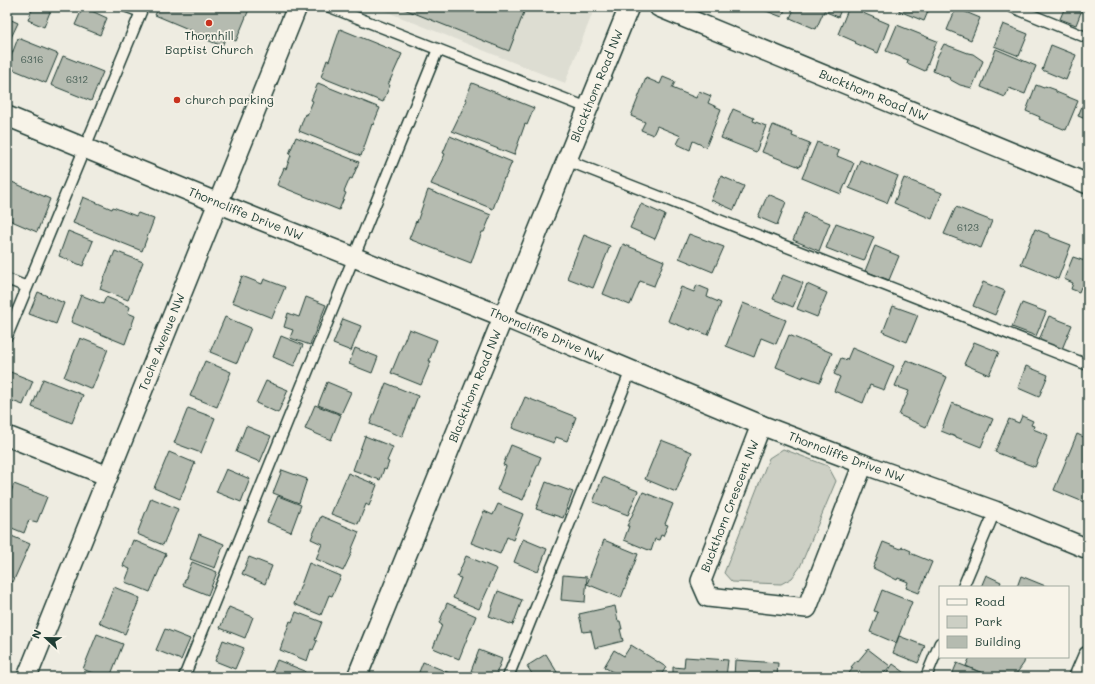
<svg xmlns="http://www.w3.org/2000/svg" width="1095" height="684" viewBox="0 0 1095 684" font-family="Mali,sans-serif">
	<rect width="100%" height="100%" fill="#eeece1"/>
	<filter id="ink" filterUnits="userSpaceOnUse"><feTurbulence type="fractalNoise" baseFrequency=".025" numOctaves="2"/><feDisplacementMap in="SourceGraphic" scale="8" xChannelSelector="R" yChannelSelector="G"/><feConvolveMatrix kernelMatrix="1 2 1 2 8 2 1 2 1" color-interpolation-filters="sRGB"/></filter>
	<g filter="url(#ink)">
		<path fill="#ddddd2" d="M375 7H595L565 83Z"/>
		<path fill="#cccfc4" stroke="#76867c" d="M783 449 828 466 836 481 800 567 792 578 781 584 732 582 724 573 769 458Z"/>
		<path fill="#b5bbb0" stroke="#1f3d34" d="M33 7H52L44 27 28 20Z
			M83 7 107 18 100 35 75 25Z
			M159 7H250L236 41 226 37 222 46 192 34 193 31 155 15Z
			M399 7H526L509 51Z
			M756 7H786L782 17Z
			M795 7H842L838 17 824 11 816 29 790 18Z
			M849 7H865L863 13 889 24 878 53 855 43 856 42 838 34Z
			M900 7H930L924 21 899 11Z
			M1065 7H1083L1076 25 1060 19Z
			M956 8 980 18 971 40 947 30Z
			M7 18 18 23 7 46Z
			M1003 24 1028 34 1019 56 994 46Z
			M897 25 937 41 925 71 907 63 908 60 886 51Z
			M340 29 402 54 388 85H390L383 102 321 77 327 60 329 61Z
			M18 38 58 54 46 83 7 67Z
			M944 44 968 53 973 54 983 61 972 88 960 85 949 79 950 78 933 71 937 57Z
			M1051 45 1076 55 1066 80 1042 70Z
			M996 49 1036 66 1025 94 1009 88 1005 97 981 87Z
			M63 56 103 72 91 101 51 85Z
			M663 77 675 82 672 88 696 98 699 91 711 96 708 103 721 109 706 147 693 141 690 150 677 144 681 136 657 126 653 135 641 130 645 122 631 116 646 78 660 84Z
			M318 83 380 108 373 125 372 124 361 156 299 131 305 114 307 115 313 101 311 100Z
			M472 83 534 108 527 125 525 124 514 155 452 131 467 100H465Z
			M1036 85 1044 88 1045 86 1056 90V92L1078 101 1066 130 1039 119 1040 117 1026 111Z
			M1087 94H1088V120L1078 116Z
			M733 109 754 118 753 121 766 126 756 152 721 138Z
			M773 125 793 133 792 136 810 143 800 167 762 152Z
			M450 136 512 162 505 178H504L493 209 431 184 445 154 443 153Z
			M296 137 359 162 352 179 350 178 344 192 346 193 339 210 277 185 284 168 286 169 291 155 289 154Z
			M817 142 839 151 837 156 854 163 841 194 802 178Z
			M860 160 898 176 887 203 849 188Z
			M721 176 744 186 734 210 711 200Z
			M904 178 942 193 932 219 894 203Z
			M12 182 50 199 37 232 7 219V193Z
			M428 190 491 215 484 232H482L471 263 409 239 416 221 417 222Z
			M768 194 786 202 777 225 758 217Z
			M83 197 112 209 113 207 136 216 138 213 154 219 142 251 73 223Z
			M641 204 665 215 655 239 630 228Z
			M956 207 992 221 981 248 944 234Z
			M804 213 830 223 819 251 793 240Z
			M836 223 874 237 864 261 850 256 849 257 826 248Z
			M1035 229 1050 235V237L1071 245 1058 279 1021 264Z
			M68 231 93 241 83 266 59 256Z
			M689 234 724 247 713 272 679 258Z
			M584 235 610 246 593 288 567 278Z
			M623 244 664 261 654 286 640 281 630 305 603 294Z
			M875 246 899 256 889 280 865 271Z
			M115 251 143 262 128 300 100 289Z
			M1088 254V289L1081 287 1079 292 1071 289 1073 283 1064 279 1073 257 1085 261Z
			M783 275 803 283 793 307 773 299Z
			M242 276 262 284 264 279 285 287 272 318 232 302Z
			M983 282 1005 291 995 315 973 306Z
			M807 284 827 293 817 317 797 309Z
			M697 285 709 290 707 297 721 303 708 335 691 328V330L668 321 681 287 694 292Z
			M38 292 64 303 56 324 29 314Z
			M81 295 103 304 106 297 130 307 128 313 135 316 125 344 71 322Z
			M306 297 326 305 310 345 290 338 293 330 284 327 288 313 299 317Z
			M743 303 786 320 776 344 761 338 754 357 726 346Z
			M1022 303 1046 312 1036 336 1012 327Z
			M893 306 918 315 907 342 883 332Z
			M1049 316 1072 325 1062 349 1039 340Z
			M225 317 251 328 237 363 210 352Z
			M343 319 361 326 351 351 333 344Z
			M409 329 437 340 429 361H431L421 385 391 373Z
			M789 335 832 353 820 382 803 376V378L776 367Z
			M281 336 303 345 294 366 273 357Z
			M80 338 108 349 92 389 64 377Z
			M974 342 999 352 989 375 964 364Z
			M355 348 378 357 372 373 349 364Z
			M852 348 894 366 884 390 870 385 863 403 834 391 840 377 834 374 841 358 847 360Z
			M906 360 947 377 926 427 899 415 909 391 895 386Z
			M205 361 231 372 217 407 190 396Z
			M1026 366 1048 375 1039 397 1018 388Z
			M8 371 33 381 23 405 7 399Z
			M43 379 83 395 72 423 32 407Z
			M266 381 288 390 278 413 256 403Z
			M327 382 351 392 341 414 318 405Z
			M386 383 418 396 402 437 370 424Z
			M525 397 576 417 567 441 556 437 554 443 512 428Z
			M952 403 993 419 981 447 941 431Z
			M315 405 341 415 331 440 305 429Z
			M188 408 215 418 201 453 174 443Z
			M1022 416 1033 421 1031 425 1034 426 1033 429 1048 435 1035 467 995 452 1009 419 1019 423Z
			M246 426 271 436 260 462 236 452Z
			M1077 434 1088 439V497L1086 503 1054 490Z
			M365 436 393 447 387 461 389 462 386 470 384 469 380 480 353 470Z
			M661 440 692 452 676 492 645 479Z
			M511 445 541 457 523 500 497 490 506 466 503 465Z
			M169 452 195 463 180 499 154 488Z
			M226 469 250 479 241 502 216 492Z
			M282 470 307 479 299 503 273 493Z
			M348 473 377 485 369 506 366 504 358 524 331 514Z
			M603 477 638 491 628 515 593 502Z
			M546 482 573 492 563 518 536 509Z
			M14 484 47 497 37 522 29 520 24 533 7 526V501Z
			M643 492 673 504 665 524 668 525 663 536 661 535 659 540 655 539 651 551 624 540 629 526H627Z
			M278 496 301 505 291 532 267 522Z
			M151 498 178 509 163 545 137 534Z
			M498 504 523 514 513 540 507 537 500 554 471 543 484 511 493 515Z
			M321 516 359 532 351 551 352 552 343 571 316 559 322 544 311 539Z
			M7 534 30 544 13 582 7 580Z
			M199 534 224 544 215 568 190 559Z
			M523 539 547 549 538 572 514 562Z
			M133 540 166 554 150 592 125 582 130 569 123 566Z
			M604 540 638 554 621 598 587 584Z
			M883 542 901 549 902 547 911 551 910 553 932 562 919 593 906 588 908 582 898 578 897 580 873 568Z
			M466 556 497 569 479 609 453 598 461 578 457 577Z
			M249 557 272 566 265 584 242 574Z
			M192 562 217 572 208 595 183 585Z
			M309 563 341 576 332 596 329 595 321 615 294 604Z
			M563 575 587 577 585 602 561 600Z
			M986 575 1001 582 999 587H981Z
			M1021 576 1048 587H1017Z
			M114 587 140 598 125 634 99 623Z
			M882 590 912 602 896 643 870 632 878 612 874 611Z
			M498 591 522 600 513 625 489 616Z
			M447 603 476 616 459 659 433 648 442 625 439 623Z
			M615 606 618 621H620L622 629H620L623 641 595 648 591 631 583 632 579 614Z
			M229 607 253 617 245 638 220 628Z
			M296 612 322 622 315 640 317 641 313 650 311 649 307 661 280 650 290 621 292 622Z
			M165 629 190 639 181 660 156 650Z
			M97 634 123 644 110 677H102L83 669Z
			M899 636 925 646 918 663 893 653Z
			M223 640 244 648 235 669 215 661Z
			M631 645 666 667 660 677H621L604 667 614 650 624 656Z
			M868 649 890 666 881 677H846L853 668 851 667 857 660 858 661Z
			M479 650 502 659 495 677H485L471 671Z
			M546 654 560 677H534L527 666Z
			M685 657 728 660 726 677H673V667L684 668Z
			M970 657H1025L1024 663 1014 677H986L987 675 966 666Z
			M277 660 305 671 302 677H270Z
			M735 660 778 663 777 677H734Z
			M423 662 459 677H417Z
			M957 663 982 673 981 677H957L952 675Z
			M893 664 911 677H884Z"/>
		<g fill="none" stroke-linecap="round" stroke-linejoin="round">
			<defs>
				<path id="lane" d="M127 7 141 12
					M330 7 588 108
					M1012 7 1088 38
					M566 160 1088 365
					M7 279 27 287
					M7 336 143 7
					M963 587 995 511
					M184 677 438 49
					M508 677 631 370
					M926 677 940 643"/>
				<g id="street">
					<path id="s1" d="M659 7 1088 184"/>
					<path id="s2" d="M7 116 218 203 504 317 761 425 863 464 995 511 1088 549"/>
					<path d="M761 425 701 581 708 597 807 608 863 464"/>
					<path d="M7 436 108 476"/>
					<path id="s3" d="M27 677 297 7"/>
					<path id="s4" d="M357 677 629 7"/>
					<path d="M1079 677 1088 656"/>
				</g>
			</defs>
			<use href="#lane" stroke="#1f3d34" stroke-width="13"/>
			<use href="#street" stroke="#1f3d34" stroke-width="22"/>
			<use href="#lane" stroke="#f7f3e8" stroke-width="10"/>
			<use href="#street" stroke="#f7f3e8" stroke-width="19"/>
		</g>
	</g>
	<g fill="#c8321e" stroke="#f7f3e8" stroke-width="1.5">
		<circle cx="209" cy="23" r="4"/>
		<circle cx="177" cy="100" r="4"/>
	</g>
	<g text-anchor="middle" stroke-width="3.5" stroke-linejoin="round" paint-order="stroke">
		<g font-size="10" fill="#445c53">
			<text x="32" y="63">6316</text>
			<text x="77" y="83">6312</text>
			<text x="968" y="231">6123</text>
		</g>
		<g font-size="12" fill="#1f3d34" stroke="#f7f3e8">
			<text x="209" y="40">Thornhill<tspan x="209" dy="14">Baptist Church</tspan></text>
			<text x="185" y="104" text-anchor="start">church parking</text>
		</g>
		<g font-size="12" fill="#1f3d34" stroke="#f7f3e8">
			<text dy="4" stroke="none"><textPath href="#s4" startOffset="638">Blackthorn Road NW</textPath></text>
			<text dy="4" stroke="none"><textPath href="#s1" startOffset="232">Buckthorn Road NW</textPath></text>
			<text dy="4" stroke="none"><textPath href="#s2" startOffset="258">Thorncliffe Drive NW</textPath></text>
			<text dy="4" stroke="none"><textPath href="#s2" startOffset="582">Thorncliffe Drive NW</textPath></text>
			<text dy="4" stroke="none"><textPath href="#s3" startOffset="361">Tache Avenue NW</textPath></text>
			<text dy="4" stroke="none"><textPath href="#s4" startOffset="314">Blackthorn Road NW</textPath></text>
			<text dy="4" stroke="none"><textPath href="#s2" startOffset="906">Thorncliffe Drive NW</textPath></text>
			<text transform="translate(730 506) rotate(-69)" y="4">Buckthorn Crescent NW</text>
		</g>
	</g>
	<rect width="1095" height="684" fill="none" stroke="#f7f3e8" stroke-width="24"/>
	<rect x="12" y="12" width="1071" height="660" fill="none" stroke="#1f3d34" stroke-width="1.5" filter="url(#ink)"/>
	<rect x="939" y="586" width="130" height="72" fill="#f7f3e8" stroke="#a1aaa0"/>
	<rect x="947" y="599" width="20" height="6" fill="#f7f3e8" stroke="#a1aaa0"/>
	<text x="975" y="606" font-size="12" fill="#1f3d34">Road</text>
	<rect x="947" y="616" width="20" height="12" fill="#cccfc4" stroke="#a1aaa0"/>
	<text x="975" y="626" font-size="12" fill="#1f3d34">Park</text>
	<rect x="947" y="636" width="20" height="12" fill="#b5bbb0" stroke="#a1aaa0"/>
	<text x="975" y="646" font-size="12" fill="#1f3d34">Building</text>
	<g transform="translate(46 638) rotate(292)" stroke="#f7f3e8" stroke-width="3" paint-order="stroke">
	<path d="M0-3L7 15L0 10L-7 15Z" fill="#1f3d34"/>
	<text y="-6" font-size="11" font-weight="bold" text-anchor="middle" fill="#1f3d34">N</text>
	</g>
</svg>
